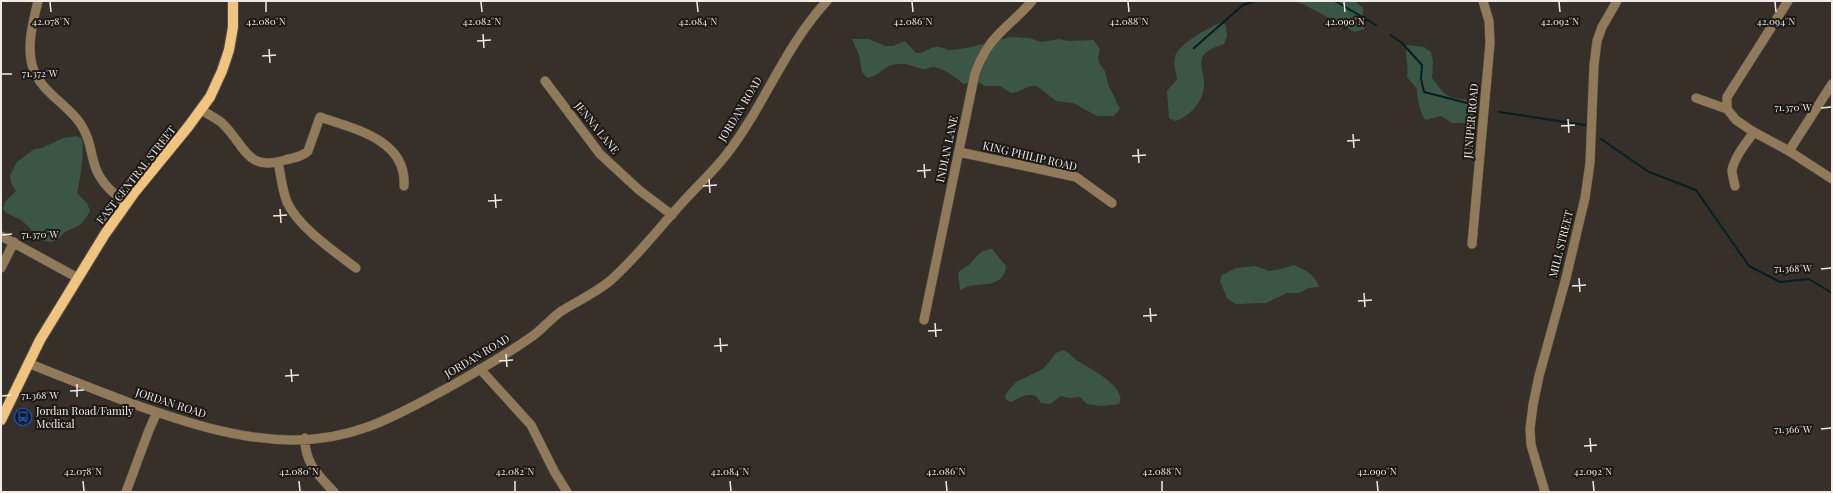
<svg xmlns="http://www.w3.org/2000/svg" width="1833" height="493" viewBox="0 0 1833 493" font-family="'Playfair Display',serif">
	<rect width="100%" height="100%" fill="#362f2a"/>
	<path fill="#3b5646" d="M1293 1H1355L1363 8 1362 21 1365 29 1355 32 1305 5Z
		M1220 23 1226 25 1227 36 1224 44C1216 47 1208 49 1203 56 1199 63 1203 73 1204 81 1206 98 1191 117 1175 121L1169 118 1167 91 1177 79C1176 72 1173 63 1175 57 1178 44 1208 28 1220 23Z
		M1011 37 1029 38 1042 42 1059 39 1068 41 1094 40 1100 49 1098 58 1099 63 1105 71 1108 84 1120 109 1114 116H1097L1073 103 1056 101 1037 86H1030L1017 92 1011 93 1000 86H985L976 81 964 84C957 79 944 68 934 67 930 67 927 70 922 69 909 65 903 61 889 66 881 70 877 76 867 78L862 72 859 55 852 39H869L885 46H893L905 41 916 53C924 54 929 47 936 47 941 46 944 49 948 50 960 51 998 40 1011 37Z
		M1407 45 1424 47 1431 52 1433 61 1432 78C1437 84 1444 96 1453 98 1461 100 1467 98 1475 102L1473 118 1469 123H1452L1441 116 1426 120C1420 115 1417 97 1417 89L1407 77C1409 66 1404 55 1407 45Z
		M77 136 82 139C84 157 81 175 77 193L87 203 90 211C81 227 80 225 65 232 62 234 60 238 56 240 43 248 30 226 21 220 14 216 7 215 3 209L5 202 16 191 11 183 10 175 17 162 34 149 42 148 63 138Z
		M992 249 1006 266C1004 287 985 283 969 286 966 287 963 289 960 290L958 273C961 269 965 268 969 265 977 257 979 250 992 249Z
		M1294 265C1305 270 1315 274 1319 287L1309 288 1299 293H1287L1266 303 1235 304 1227 298 1220 281 1222 275 1236 268 1256 266 1269 271 1281 269Z
		M1063 350C1069 352 1073 358 1078 361 1090 369 1128 387 1119 404L1101 406 1087 404 1080 397 1069 398 1061 396 1050 404 1041 403 1036 396C1026 393 1021 397 1011 402L1006 400 1005 395 1016 382 1043 369 1056 353Z"/>
	<g fill="none" stroke-linecap="round" stroke-linejoin="round">
		<path stroke="#032022" stroke-width="2" d="M1335 1 1376 25
			M1390 35 1401 42 1422 65 1421 79 1424 92 1471 104
			M1194 48 1243 5 1256 1
			M1499 112 1585 125
			M1601 139 1649 172 1696 190 1749 266 1780 282 1809 279 1832 293"/>
		<defs>
			<path id="minor" d="M38 1C33 22 26 47 33 68 41 92 66 103 80 123 91 139 90 153 96 169 102 184 114 194 126 203
				M545 81 600 154 639 190 672 215
				M1696 98 1727 109 1736 120 1752 131 1789 151 1832 179
				M1727 109V97L1788 1
				M201 110C208 114 216 118 222 123 246 146 246 172 285 160 293 158 302 157 308 151L320 117C355 129 407 140 404 186
				M1789 151 1832 84
				M959 152 1076 177 1112 203
				M278 162C281 175 282 190 287 202 298 227 335 252 356 268
				M1735 186C1734 181 1732 175 1732 170 1735 156 1746 143 1754 132
				M1 236 78 278
				M1472 244 1490 43 1489 21 1483 1
				M1 268 14 242
				M924 320 975 73C980 60 987 46 997 36 1008 24 1021 14 1032 1
				M28 363C62 377 96 390 130 403 182 421 234 439 290 440 356 441 397 415 453 385 481 369 508 354 534 335 543 328 551 319 560 312 577 301 596 293 611 280 637 257 658 229 682 203 696 187 713 172 726 155 764 107 784 47 827 1
				M480 369 531 425 554 471 567 492
				M305 438C304 462 319 476 334 492
				M126 492 149 430 157 412
				M1545 492 1531 445 1530 429 1533 405 1539 376 1566 278 1585 198 1590 163 1594 65 1597 41 1602 27 1617 1"/>
			<path id="major" d="M1 420 40 340 105 234 134 193 188 127 210 97 222 71 229 50 233 27V1"/>
		</defs>
		<use href="#minor" stroke="#544d48" stroke-width="10"/>
		<use href="#major" stroke="#544d48" stroke-width="12"/>
		<use href="#minor" stroke="#907a5a" stroke-width="9"/>
		<use href="#major" stroke="#f0c37f" stroke-width="10"/>
	</g>
	<path fill="none" stroke="#f0ebe8" stroke-width="1.5" d="M50 2 51 12M266 2V12M481 2 482 12M697 2 698 12M912 2 913 12M1128 2 1129 12M1344 2 1345 12M1559 2 1560 12M1775 2 1776 12M483 34 484 48M477 41 491 40M269 49 270 63M262 56 276 55M2 74H12M1821 108 1831 107M1568 119 1569 133M1561 126 1575 125M1353 134 1354 148M1347 141 1360 140M1138 149 1139 163M1132 156 1146 155M924 164 925 178M917 171 931 170M709 179 710 193M703 186 717 185M495 194 496 208M488 201 502 200M280 209 281 223M273 216 287 215M2 235 12 234M1821 269 1831 268M1579 278 1580 292M1572 286 1586 285M1364 293 1365 307M1358 301 1372 300M1150 308 1151 322M1143 316 1157 315M935 323 936 337M928 331 942 330M720 338 721 352M714 346 728 345M506 354 507 367M499 361 513 360M291 369 292 382M285 376 299 375M77 384V397M70 391 84 390M2 396 12 395M1821 429 1831 428M1590 438 1591 452M1584 446 1597 445M83 481 84 491M299 481 300 491M515 481V491M730 481 731 491M946 481 947 491M1162 481V491M1377 481 1378 491M1593 481 1594 491"/>
	<defs>
		<symbol id="bus-ring" viewBox="-11 -11 22 22"><circle r="9.5" fill="#1b1816" stroke="#1a4fb4" stroke-width="1.5"/><path d="M-5-6H5V4H4V6H2V4H-2V6H-4V4H-5ZM-3.5-4V0h7V-4ZM-3.5 1.2v1.5H-2V1.2ZM2 1.2v1.5H3.5V1.2Z" fill="#1a4fb4"/></symbol>
	</defs>
	<g fill-rule="evenodd">
		<use href="#bus-ring" x="13" y="407" width="20" height="20"/>
	</g>
	<g text-anchor="middle" stroke-width="4" stroke-linejoin="round" paint-order="stroke">
		<g font-size="11" fill="#f0ebe8" stroke="#1b1816">
			<text transform="translate(740 109) rotate(-59)" y="4">JORDAN ROAD</text>
			<text transform="translate(1471 121) rotate(-85)" y="4">JUNIPER ROAD</text>
			<text transform="translate(597 128) rotate(51)" y="4">JENNA LANE</text>
			<text transform="translate(947 149) rotate(-78)" y="4">INDIAN LANE</text>
			<text transform="translate(1030 156) rotate(13)" y="4">KING PHILIP ROAD</text>
			<text transform="translate(136 175) rotate(-52)" y="4">EAST CENTRAL STREET</text>
			<text transform="translate(1561 244) rotate(-76)" y="4">MILL STREET</text>
			<text transform="translate(477 356) rotate(-31)" y="4">JORDAN ROAD</text>
			<text transform="translate(171 403) rotate(18)" y="4">JORDAN ROAD</text>
		</g>
		<g font-size="11" fill="#f0ebe8" stroke="#1b1816" text-anchor="start">
			<text x="36" y="415">Jordan Road/Family<tspan x="36" dy="13">Medical</tspan></text>
		</g>
	</g>
	<g font-size="10" text-anchor="middle" fill="#f0ebe8" stroke="#1b1816" stroke-width="4" stroke-linejoin="round" paint-order="stroke">
		<text x="51" y="25">42.078°N</text>
		<text x="266" y="25">42.080°N</text>
		<text x="482" y="25">42.082°N</text>
		<text x="698" y="25">42.084°N</text>
		<text x="913" y="25">42.086°N</text>
		<text x="1129" y="25">42.088°N</text>
		<text x="1345" y="25">42.090°N</text>
		<text x="1560" y="25">42.092°N</text>
		<text x="1776" y="25">42.094°N</text>
		<text x="40" y="77">71.372°W</text>
		<text x="1793" y="111">71.370°W</text>
		<text x="40" y="238">71.370°W</text>
		<text x="1793" y="272">71.368°W</text>
		<text x="40" y="399">71.368°W</text>
		<text x="1793" y="433">71.366°W</text>
		<text x="83" y="475">42.078°N</text>
		<text x="299" y="475">42.080°N</text>
		<text x="515" y="475">42.082°N</text>
		<text x="730" y="475">42.084°N</text>
		<text x="946" y="475">42.086°N</text>
		<text x="1162" y="475">42.088°N</text>
		<text x="1377" y="475">42.090°N</text>
		<text x="1593" y="475">42.092°N</text>
	</g>
	<rect width="1833" height="493" fill="none" stroke="#f0ebe8" stroke-width="4"/>
</svg>
